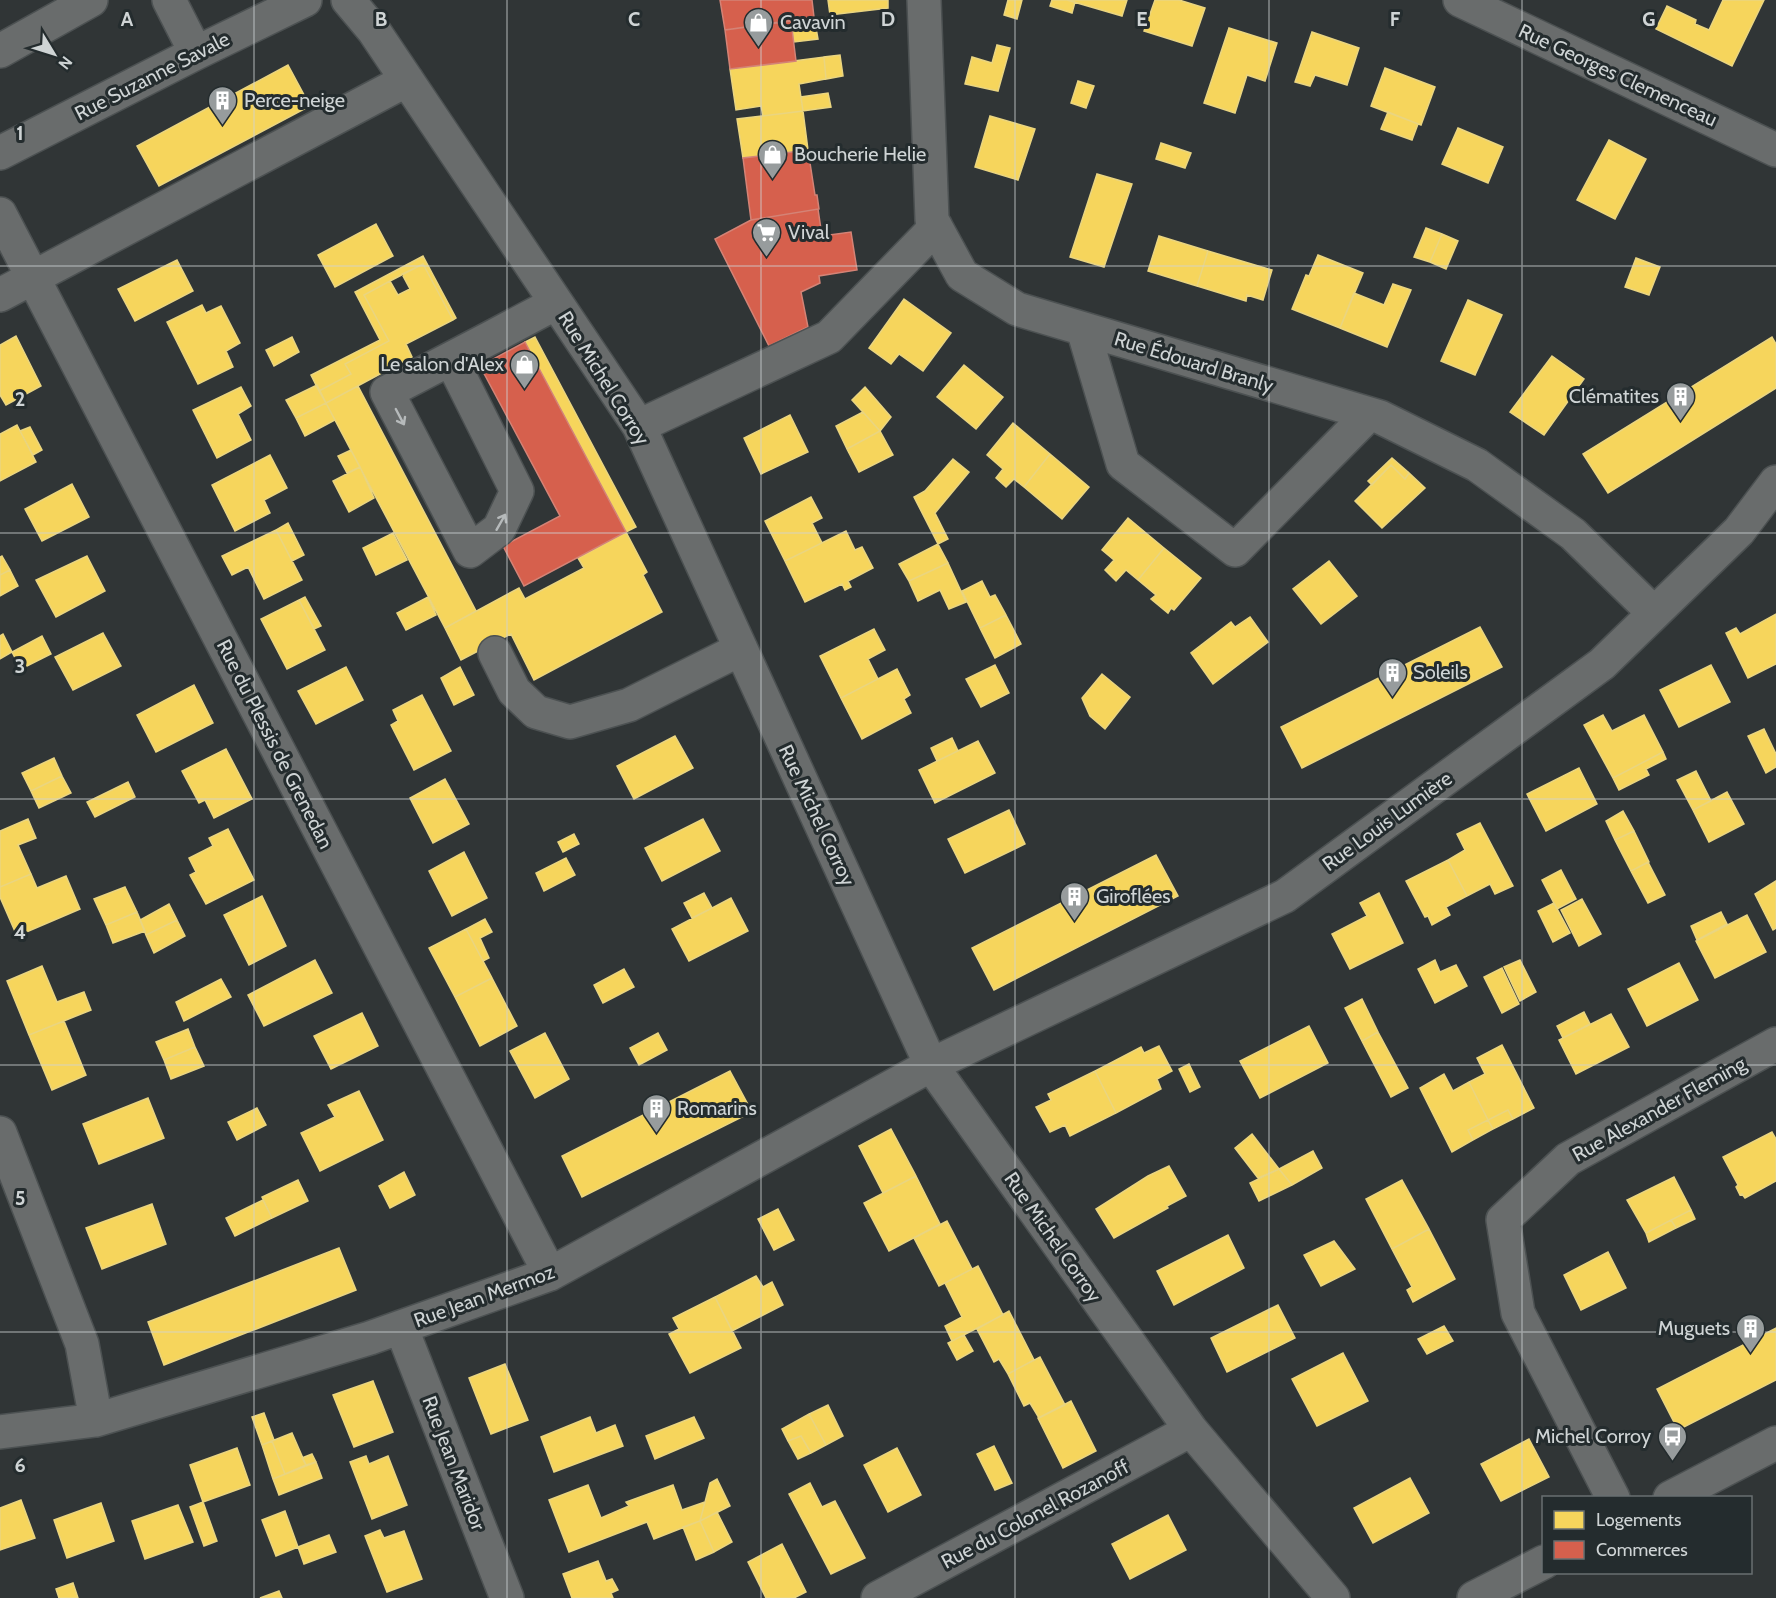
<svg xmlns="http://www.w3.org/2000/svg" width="1776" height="1598" viewBox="0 0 1776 1598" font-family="Cabin,sans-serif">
	<rect width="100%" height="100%" fill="#303536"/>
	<path fill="#f6d55c" stroke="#ead580" stroke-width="1.5" d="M828 0H888V8L830 15Z
		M1008 0H1022L1017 19 1004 15Z
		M1052 0H1067L1075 2 1072 13 1050 6Z
		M1067 0H1127L1122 16Z
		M1155 0H1179L1205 8 1192 46 1144 31Z
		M1723 0H1764L1732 66 1656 29 1667 6 1696 20 1695 24 1709 30Z
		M814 17 818 39 794 42 791 21Z
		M1229 28 1277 43 1265 81 1247 75 1235 113 1204 103Z
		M1312 32 1359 48 1347 85 1315 75 1310 86 1295 82Z
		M997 45 1010 48 998 91 965 84 972 57 992 63Z
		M840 55 843 76 826 79 824 57Z
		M824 57 826 79 799 84 803 111 763 116 761 106 736 110 730 69Z
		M288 65 310 106 159 186 137 146Z
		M1385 68 1435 87 1421 125 1371 106Z
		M1078 81 1094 86 1086 108 1071 103Z
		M828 93 831 107 803 111 801 97Z
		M803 111 808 150 743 158 737 119Z
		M1388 112 1418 124 1412 140 1381 129Z
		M990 116 1035 129 1018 180 975 167Z
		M1458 128 1503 147 1488 183 1442 164Z
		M1609 140 1646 159 1615 219 1577 200Z
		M1161 143 1191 153 1185 168 1156 159Z
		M1097 174 1132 184 1104 267 1070 257Z
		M376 224 393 256 335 287 318 255Z
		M1426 228 1442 234 1430 262 1414 257Z
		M1442 234 1458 241 1446 269 1430 262Z
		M1159 236 1208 251 1197 286 1148 271Z
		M1208 251 1272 270 1263 300 1247 295 1246 301 1197 286Z
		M1318 255 1363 273 1340 328 1292 309 1306 275 1309 276Z
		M423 256 456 318 453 320 423 264 390 281 364 295 389 341 345 364 351 374 319 391 311 375 380 340 355 292Z
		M1636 258 1660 267 1649 295 1625 287Z
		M177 260 193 291 135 321 118 289Z
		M423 264 453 320 406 344 412 357 326 403 319 391 351 374 345 364 389 341 364 295 390 281 398 295 410 289 402 274Z
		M1393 284 1411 290 1387 347 1340 328 1354 293 1384 305Z
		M904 299 951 333 923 371 899 354 891 364 869 348Z
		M1468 300 1502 315 1475 375 1441 361Z
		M202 305 206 313 221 306 240 343 226 351 233 367 198 384 167 322Z
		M16 336 41 386 6 405 0 395V345Z
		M292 337 299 352 274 366 266 350Z
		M535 337 636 527 626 532 525 342Z
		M1772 337 1776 344V388L1608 493 1583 454Z
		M1552 356 1584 379 1544 435 1510 412Z
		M964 365 1003 397 976 429 937 397Z
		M317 385 326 403 296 418 286 400Z
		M358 386 476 611 445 628 326 403Z
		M241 387 251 406 238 414 251 440 217 458 193 410Z
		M865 387 891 417 880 431 852 400Z
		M326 403 335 420 305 436 296 418Z
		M863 412 880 431 847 449 836 426Z
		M790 415 808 452 761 474 744 438Z
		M1013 423 1050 454 1024 487 1014 479 1006 487 996 478 1003 469 987 455Z
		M17 425 36 462 0 481V434Z
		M30 427 42 450 33 455 20 431Z
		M880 431 893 455 859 472 847 449Z
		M351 450 360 467 347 473 338 456Z
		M1050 454 1089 487 1062 519 1024 487Z
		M270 455 287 488 264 500 270 513 235 531 212 485Z
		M1392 458 1409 473 1405 479 1391 465 1372 485 1368 481Z
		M953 459 969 472 935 513 948 539 938 544 914 497 925 491Z
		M1391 465 1405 479 1409 473 1425 488 1382 528 1355 501Z
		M360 467 374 498 349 512 333 481Z
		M72 484 89 517 42 541 25 509Z
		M811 497 822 518 812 523 822 543 785 561 765 521Z
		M1128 518 1164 548 1138 580 1126 570 1116 581 1105 570 1114 560 1102 550Z
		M288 523 304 555 292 561 276 530Z
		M276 530 302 580 264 599 248 567 232 575 222 556Z
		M846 531 855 550 862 547 873 568 848 581 851 587 845 590 842 584 805 602 785 561Z
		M626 532 647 572 643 575 662 612 534 680 511 634 461 660 445 628 519 588 525 599 584 568 578 558Z
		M393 533 407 560 376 575 363 548Z
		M938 544 948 563 909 581 899 564Z
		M1164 548 1201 578 1174 610 1171 608 1168 613 1151 599 1156 595 1138 580Z
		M2 556 10 570 0 575V557Z
		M87 556 105 591 56 617 36 580Z
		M1329 561 1357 596 1321 624 1293 589Z
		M948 563 966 602 949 609 940 590 918 601 909 581Z
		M10 570 18 586 0 596V575Z
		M982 581 990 597 995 595 1006 615 980 628 962 591Z
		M305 597 321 626 314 629 299 600Z
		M428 597 436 615 406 630 397 613Z
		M299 600 325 650 287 669 261 619Z
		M1776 614V664L1748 678 1726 633 1736 628 1740 634Z
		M1006 615 1021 644 995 658 980 628Z
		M1250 617 1268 642 1213 684 1191 653 1231 622 1235 627Z
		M1480 627 1502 667 1302 768 1281 727Z
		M874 629 885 650 868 659 878 679 841 698 820 656Z
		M103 633 121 666 73 690 55 657Z
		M3 634 12 652 0 659V636Z
		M42 636 51 654 21 669 12 652Z
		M995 665 1009 693 981 707 966 679Z
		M1711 665 1730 702 1679 727 1660 690Z
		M346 667 363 700 316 724 298 691Z
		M460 667 474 695 454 705 441 678Z
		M897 669 910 695 904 699 911 713 862 739 841 698Z
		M1102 674 1130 697 1105 729 1090 716 1082 698Z
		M194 685 213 723 156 752 137 715Z
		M422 695 451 751 414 770 391 725 398 721 393 710Z
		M1603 715 1612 731 1644 715 1663 752 1613 778 1584 725Z
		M1764 729 1776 754V767L1766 773 1748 736Z
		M675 736 693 768 634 799 617 766Z
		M952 738 958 751 937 761 931 748Z
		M978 741 995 773 935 803 919 770Z
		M226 749 252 799 214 818 205 800 199 803 182 771Z
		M1663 752 1666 759 1646 769 1649 775 1619 790 1613 778Z
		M54 758 62 776 31 791 22 773Z
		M1579 768 1597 804 1546 831 1527 794Z
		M1696 771 1711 801 1693 810 1677 780Z
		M62 776 71 793 39 808 31 791Z
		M445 779 469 824 433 843 410 798Z
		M128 782 135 797 95 817 87 802Z
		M1727 792 1744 824 1709 842 1693 810Z
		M1009 810 1025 844 965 873 948 839Z
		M1623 811 1634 831 1615 840 1606 821Z
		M28 819 36 838 18 845 31 874 0 887V831Z
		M703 819 720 851 662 881 645 848Z
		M1480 823 1513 886 1495 894 1490 884 1467 896 1448 860 1465 850 1457 834Z
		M228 829 254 880 206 904 190 875 196 872 189 858 213 846 209 838Z
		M1634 831 1649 862 1631 871 1615 840Z
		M574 834 579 844 563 852 558 842Z
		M464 852 487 898 452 916 429 871Z
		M1156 855 1178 896 994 990 972 948Z
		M566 858 575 875 544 891 536 873Z
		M1448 860 1467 896 1446 907 1450 915 1432 925 1428 916 1425 917 1406 881Z
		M1648 862 1665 895 1648 903 1631 871Z
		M1561 870 1576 899 1557 909 1542 880Z
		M31 874 37 888 66 876 80 909 17 936 0 897V887Z
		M1776 881V928L1773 930 1755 894Z
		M125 887 137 912 106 925 94 899Z
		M704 893 712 908 692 918 684 903Z
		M1379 893 1403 943 1350 969 1332 934 1367 916 1360 903Z
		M262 896 286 946 249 965 224 915Z
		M731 898 748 931 689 961 672 929Z
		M1582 899 1601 934 1579 946 1561 910Z
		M1554 903 1570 933 1553 942 1538 911Z
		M169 904 177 920 146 935 140 920Z
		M137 912 145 931 113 943 106 925Z
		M1721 912 1727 924 1697 940 1691 926Z
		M1747 915 1766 952 1715 978 1696 941Z
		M485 919 492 932 480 938 489 958 483 961 466 929Z
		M177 920 185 936 154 953 146 935Z
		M466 929 492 978 455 997 429 948Z
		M315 960 332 993 264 1026 248 995Z
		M1435 960 1440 972 1456 965 1467 986 1435 1003 1418 969Z
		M1520 960 1536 992 1520 1001 1504 967Z
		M1679 963 1698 1000 1647 1026 1628 989Z
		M42 966 57 1002 84 992 91 1010 29 1035 7 981Z
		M1502 968 1519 1004 1502 1013 1484 977Z
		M624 969 634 987 603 1003 594 985Z
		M492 978 517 1026 480 1046 455 997Z
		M221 979 231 997 184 1021 176 1002Z
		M1362 999 1378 1032 1362 1041 1345 1008Z
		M1584 1012 1590 1024 1563 1038 1557 1026Z
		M362 1013 378 1046 331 1069 314 1036Z
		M1611 1014 1629 1047 1576 1074 1559 1040Z
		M64 1021 86 1075 52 1090 29 1035Z
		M1309 1026 1328 1063 1260 1098 1240 1061Z
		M188 1029 195 1047 164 1060 156 1042Z
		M1378 1032 1408 1088 1391 1097 1362 1041Z
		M545 1033 569 1079 535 1098 510 1051Z
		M658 1033 667 1050 639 1065 630 1048Z
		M1502 1045 1534 1108 1513 1119 1508 1110 1488 1120 1469 1082 1485 1074 1477 1058Z
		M1159 1046 1172 1071 1157 1079 1161 1089 1116 1113 1095 1071 1141 1047 1144 1053Z
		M195 1047 204 1066 171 1079 164 1060Z
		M1189 1064 1200 1087 1190 1092 1179 1069Z
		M730 1071 752 1112 582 1197 562 1156Z
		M1095 1071 1116 1113 1070 1136 1065 1125 1050 1132 1036 1107 1051 1100 1048 1094Z
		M1444 1074 1453 1091 1469 1082 1488 1120 1468 1130 1473 1140 1452 1152 1420 1088Z
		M359 1091 383 1140 320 1171 301 1133 335 1117 328 1105Z
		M148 1098 164 1138 99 1164 83 1124Z
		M257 1108 266 1125 237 1140 228 1122Z
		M1508 1110 1513 1119 1493 1129 1488 1120Z
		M1488 1120 1493 1129 1473 1140 1468 1130Z
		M891 1129 916 1176 883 1193 859 1146Z
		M1772 1132 1776 1139V1181L1745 1198 1742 1194 1740 1195 1736 1187 1738 1185 1723 1157Z
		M1252 1134 1279 1169 1258 1178 1235 1148Z
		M1313 1151 1322 1168 1292 1185 1279 1169Z
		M1169 1166 1186 1196 1167 1206 1168 1208 1114 1238 1096 1209 1148 1176Z
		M1279 1169 1292 1185 1259 1201 1250 1183Z
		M404 1172 415 1195 390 1208 379 1186Z
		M916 1176 940 1224 889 1251 864 1203Z
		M1674 1177 1691 1210 1646 1233 1627 1200Z
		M298 1180 308 1201 272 1218 262 1197Z
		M1402 1180 1429 1229 1392 1249 1366 1199Z
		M263 1200 272 1218 235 1236 226 1218Z
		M152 1204 166 1244 102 1269 86 1228Z
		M778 1209 794 1240 774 1250 758 1219Z
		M1691 1210 1695 1219 1676 1228 1671 1220Z
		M1671 1220 1676 1228 1649 1242 1646 1233Z
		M947 1221 972 1269 939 1286 914 1238Z
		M1429 1229 1455 1279 1413 1302 1407 1290 1412 1287 1392 1249Z
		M1228 1235 1244 1268 1174 1305 1157 1271Z
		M1334 1241 1355 1269 1321 1286 1304 1255Z
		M339 1248 356 1290 164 1365 148 1322Z
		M1608 1252 1626 1288 1581 1310 1564 1275Z
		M978 1266 1003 1315 952 1341 945 1326 962 1317 945 1283Z
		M756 1276 763 1287 772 1282 783 1305 732 1331 715 1297Z
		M715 1297 741 1348 690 1373 669 1334 679 1329 673 1318Z
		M1278 1305 1295 1338 1227 1372 1211 1338Z
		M1009 1311 1034 1360 1008 1374 999 1359 994 1362 977 1329Z
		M1444 1326 1453 1341 1427 1354 1418 1339Z
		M1776 1328V1380L1678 1430 1657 1389Z
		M964 1335 973 1351 957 1360 948 1343Z
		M1343 1353 1368 1401 1317 1426 1292 1379Z
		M1040 1357 1065 1405 1039 1418 1030 1403 1024 1406 1008 1374Z
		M505 1364 528 1420 491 1434 469 1378Z
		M373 1381 393 1432 354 1447 333 1395Z
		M1071 1401 1096 1451 1063 1468 1038 1418Z
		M828 1405 843 1436 826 1445 809 1414Z
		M264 1413 274 1440 262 1445 252 1417Z
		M809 1414 826 1445 811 1453 801 1436 788 1441 782 1429Z
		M590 1417 596 1433 615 1425 623 1446 554 1472 541 1437Z
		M694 1417 704 1438 655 1459 646 1436Z
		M292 1433 306 1465 285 1474 272 1441Z
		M801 1436 811 1453 798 1459 788 1441Z
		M1529 1439 1549 1477 1501 1501 1481 1464Z
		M272 1441 285 1474 273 1479 262 1445Z
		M994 1446 1012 1483 995 1490 977 1454Z
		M237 1448 250 1485 203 1502 190 1465Z
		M897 1448 921 1495 888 1512 864 1465Z
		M312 1454 316 1462 306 1465 302 1458Z
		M366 1456 369 1464 388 1456 407 1505 372 1519 350 1462Z
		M316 1462 322 1478 279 1495 273 1479Z
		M1410 1478 1429 1513 1373 1543 1354 1508Z
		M717 1479 730 1506 700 1521 710 1483Z
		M810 1483 822 1507 835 1501 865 1558 831 1574 789 1494Z
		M588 1485 601 1518 629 1506 626 1502 673 1485 682 1510 705 1502 700 1521 654 1539 647 1522 569 1552 549 1500Z
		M21 1500 35 1538 0 1550V1508Z
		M203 1502 217 1541 204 1546 190 1507Z
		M101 1503 114 1541 67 1558 54 1520Z
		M178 1505 193 1542 145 1559 132 1521Z
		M285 1511 298 1547 276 1556 262 1520Z
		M717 1512 732 1542 714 1552 700 1521Z
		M1168 1515 1186 1550 1130 1579 1112 1544Z
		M700 1521 714 1552 696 1560 683 1527Z
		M380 1530 384 1538 404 1531 422 1579 387 1592 365 1536Z
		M329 1535 336 1552 304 1564 298 1547Z
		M782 1544 806 1592 794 1598H766L748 1562Z
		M598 1561 606 1581 612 1579 618 1590 611 1593 613 1598H572L563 1574Z
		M73 1583 78 1598H59L56 1589Z
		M279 1591 282 1598H260Z"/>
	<path fill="#d6604d" stroke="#d48376" stroke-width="1.5" d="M720 0H812L814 17 725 30Z
		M791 21 796 61 730 69 725 30Z
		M808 150 815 195H817L819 209 751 220 743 158Z
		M818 209 822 236 851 232 857 270 819 276 820 283 801 292 808 327 769 346 715 239 751 220Z
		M525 342 626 532 524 586 503 546 560 516 480 366Z"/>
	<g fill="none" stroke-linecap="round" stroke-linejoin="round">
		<defs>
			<path id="minor" d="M169 0 196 53
				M348 0 374 31 639 426 931 1065 1191 1430 1333 1598
				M924 0 932 220 962 275 1017 309 1380 417 1477 465 1573 534 1654 613
				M1460 0 1776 150
				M0 51 91 0
				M0 153 196 53 305 0
				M0 214 550 1274
				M0 295 407 80
				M1083 329 1123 464 1235 550 1369 414
				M451 359 517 491 499 529 470 551 387 392C443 363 500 333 556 303
				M639 426 829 337 936 227
				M495 653 514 691 536 712 570 722 629 705 741 649
				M0 1133 82 1344 96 1420
				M401 1327 507 1598
				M0 1432 96 1420 370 1338 550 1274 931 1065 1285 896 1602 664 1739 531 1776 482
				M1613 1498 1518 1313 1503 1220 1568 1159 1776 1044
				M1670 1498 1776 1443
				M878 1598 1191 1430
				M1474 1598 1544 1562"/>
		</defs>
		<use href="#minor" stroke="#4c5152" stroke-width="36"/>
		<use href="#minor" stroke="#696c6c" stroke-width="33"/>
	</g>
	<defs><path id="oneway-shaft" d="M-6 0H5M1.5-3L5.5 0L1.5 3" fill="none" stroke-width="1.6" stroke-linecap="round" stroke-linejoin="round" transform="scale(1.5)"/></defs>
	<g stroke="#b6babb">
		<use href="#oneway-shaft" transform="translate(400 417) rotate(62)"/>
		<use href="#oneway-shaft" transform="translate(501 522) rotate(-60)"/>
	</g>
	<path fill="none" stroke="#cfd4d5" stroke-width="1.5" stroke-opacity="0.55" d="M254 0V1598M507 0V1598M761 0V1598M1015 0V1598M1269 0V1598M1522 0V1598M0 266H1776M0 533H1776M0 799H1776M0 1065H1776M0 1332H1776"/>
	<defs>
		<symbol id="shop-pin" viewBox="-11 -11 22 30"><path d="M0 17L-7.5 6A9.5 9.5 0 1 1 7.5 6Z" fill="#979c9d" stroke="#242c2e"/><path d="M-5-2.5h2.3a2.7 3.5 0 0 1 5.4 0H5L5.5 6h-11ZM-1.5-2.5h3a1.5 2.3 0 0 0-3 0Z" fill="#fff"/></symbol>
		<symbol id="building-pin" viewBox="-11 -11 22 30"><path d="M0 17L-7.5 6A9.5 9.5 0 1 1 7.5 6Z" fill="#979c9d" stroke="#242c2e"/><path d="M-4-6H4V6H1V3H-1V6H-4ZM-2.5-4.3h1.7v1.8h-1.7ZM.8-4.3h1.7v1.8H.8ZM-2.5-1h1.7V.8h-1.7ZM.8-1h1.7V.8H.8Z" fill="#fff"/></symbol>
		<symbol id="supermarket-pin" viewBox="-11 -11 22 30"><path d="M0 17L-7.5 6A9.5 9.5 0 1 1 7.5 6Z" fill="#979c9d" stroke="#242c2e"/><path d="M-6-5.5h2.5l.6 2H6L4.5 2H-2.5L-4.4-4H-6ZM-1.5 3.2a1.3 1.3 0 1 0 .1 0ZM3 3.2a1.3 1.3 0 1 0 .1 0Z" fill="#fff"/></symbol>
		<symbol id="bus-pin" viewBox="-11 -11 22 30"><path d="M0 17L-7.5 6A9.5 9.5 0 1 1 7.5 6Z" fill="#979c9d" stroke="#242c2e"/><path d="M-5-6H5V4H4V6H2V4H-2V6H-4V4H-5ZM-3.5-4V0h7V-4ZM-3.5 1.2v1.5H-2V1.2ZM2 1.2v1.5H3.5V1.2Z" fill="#fff"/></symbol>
	</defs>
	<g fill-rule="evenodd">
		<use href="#shop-pin" x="742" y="6" width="33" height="45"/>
		<use href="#building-pin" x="206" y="84" width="33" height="45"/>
		<use href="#shop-pin" x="756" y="138" width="33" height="45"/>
		<use href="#supermarket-pin" x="750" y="216" width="33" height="45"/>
		<use href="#shop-pin" x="508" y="348" width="33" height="45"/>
		<use href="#building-pin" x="1664" y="380" width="33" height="45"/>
		<use href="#building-pin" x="1376" y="656" width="33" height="45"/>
		<use href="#building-pin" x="1058" y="880" width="33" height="45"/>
		<use href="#building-pin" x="640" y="1092" width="33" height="45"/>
		<use href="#building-pin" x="1734" y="1312" width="33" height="45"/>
		<use href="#bus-pin" x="1656" y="1420" width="33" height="45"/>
	</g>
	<g text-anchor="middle" stroke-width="6" stroke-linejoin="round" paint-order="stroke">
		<g font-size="20" fill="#cfd4d5" stroke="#242c2e" text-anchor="start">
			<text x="780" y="29">Cavavin</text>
			<text x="244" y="107">Perce-neige</text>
			<text x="794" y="161">Boucherie Helie</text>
			<text x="788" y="239">Vival</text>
			<text x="504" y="371" text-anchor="end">Le salon d'Alex</text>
			<text x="1659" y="403" text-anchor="end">Clématites</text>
			<text x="1413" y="679">Soleils</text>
			<text x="1096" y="903">Giroflées</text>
			<text x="677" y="1115">Romarins</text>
			<text x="1730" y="1335" text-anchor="end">Muguets</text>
			<text x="1651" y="1443" text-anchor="end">Michel Corroy</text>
		</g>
		<g font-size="20" fill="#cfd4d5" stroke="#242c2e">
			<text transform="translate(1618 75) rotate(25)" y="7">Rue Georges Clemenceau</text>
			<text transform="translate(152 76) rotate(-27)" y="7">Rue Suzanne Savale</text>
			<text transform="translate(1194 362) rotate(17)" y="7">Rue Édouard Branly</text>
			<text transform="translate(604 378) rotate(58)" y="7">Rue Michel Corroy</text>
			<text transform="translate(275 744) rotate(63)" y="7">Rue du Plessis de Grenedan</text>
			<text transform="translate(817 815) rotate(65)" y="7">Rue Michel Corroy</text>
			<text transform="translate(1387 821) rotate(-36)" y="7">Rue Louis Lumière</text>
			<text transform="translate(1659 1109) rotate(-29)" y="7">Rue Alexander Fleming</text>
			<text transform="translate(1053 1237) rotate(55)" y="7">Rue Michel Corroy</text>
			<text transform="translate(484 1296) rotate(-20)" y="7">Rue Jean Mermoz</text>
			<text transform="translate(454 1463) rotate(69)" y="7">Rue Jean Maridor</text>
			<text transform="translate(1035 1514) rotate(-28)" y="7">Rue du Colonel Rozanoff</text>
		</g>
	</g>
	<g font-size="20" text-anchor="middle" font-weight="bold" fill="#cfd4d5" stroke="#242c2e" stroke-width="6" stroke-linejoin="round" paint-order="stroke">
		<text x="127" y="26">A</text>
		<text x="381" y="26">B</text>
		<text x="634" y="26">C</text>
		<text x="888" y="26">D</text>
		<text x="1142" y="26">E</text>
		<text x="1395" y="26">F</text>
		<text x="1649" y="26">G</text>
		<text x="20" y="140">1</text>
		<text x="20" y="406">2</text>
		<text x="20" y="673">3</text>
		<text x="20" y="939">4</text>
		<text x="20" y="1205">5</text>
		<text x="20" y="1472">6</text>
	</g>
	<rect x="1542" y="1496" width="210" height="78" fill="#242c2e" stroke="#686f71" stroke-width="1.5"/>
	<rect x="1554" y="1511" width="30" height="18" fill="#f6d55c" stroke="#686f71" stroke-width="1.5"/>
	<text x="1596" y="1526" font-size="18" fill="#cfd4d5">Logements</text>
	<rect x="1554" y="1541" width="30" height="18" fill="#d6604d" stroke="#686f71" stroke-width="1.5"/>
	<text x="1596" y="1556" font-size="18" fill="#cfd4d5">Commerces</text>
	<g transform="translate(54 54) rotate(128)" stroke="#242c2e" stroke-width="4.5" paint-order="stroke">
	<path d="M0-4.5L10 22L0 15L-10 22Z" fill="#cfd4d5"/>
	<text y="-9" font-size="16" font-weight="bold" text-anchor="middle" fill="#cfd4d5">N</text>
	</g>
</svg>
